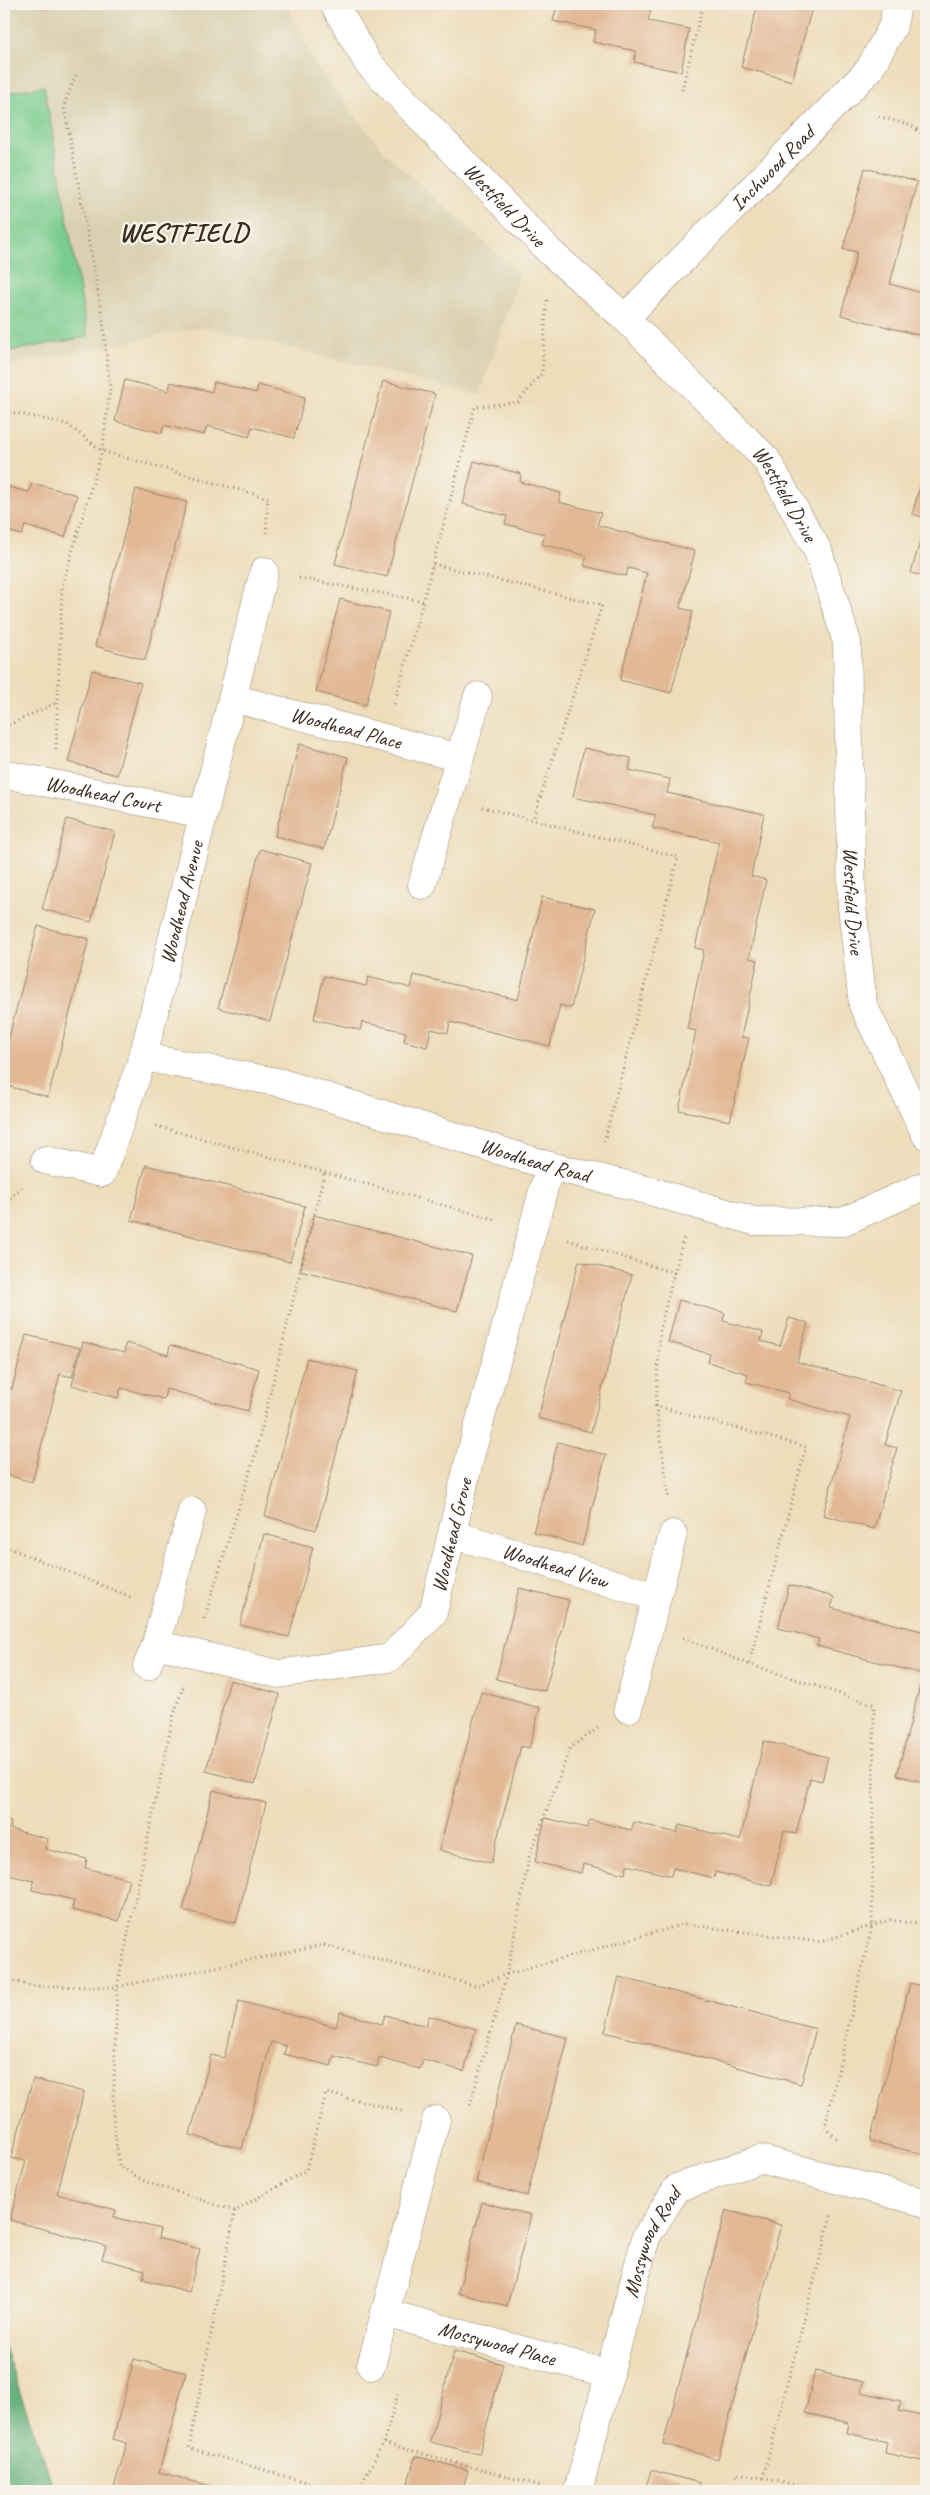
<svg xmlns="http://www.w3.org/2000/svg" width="930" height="2495" viewBox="0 0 930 2495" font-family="Caveat,sans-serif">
	<rect width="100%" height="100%" fill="#f7f3e8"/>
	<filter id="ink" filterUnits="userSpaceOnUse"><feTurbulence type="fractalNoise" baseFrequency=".02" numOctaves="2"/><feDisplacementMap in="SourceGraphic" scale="10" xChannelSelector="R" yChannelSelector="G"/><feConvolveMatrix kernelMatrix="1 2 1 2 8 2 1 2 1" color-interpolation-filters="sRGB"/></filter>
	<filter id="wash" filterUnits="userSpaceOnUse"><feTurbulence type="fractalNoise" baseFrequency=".0096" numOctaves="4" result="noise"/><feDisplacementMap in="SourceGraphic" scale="20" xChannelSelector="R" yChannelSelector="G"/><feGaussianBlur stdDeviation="1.12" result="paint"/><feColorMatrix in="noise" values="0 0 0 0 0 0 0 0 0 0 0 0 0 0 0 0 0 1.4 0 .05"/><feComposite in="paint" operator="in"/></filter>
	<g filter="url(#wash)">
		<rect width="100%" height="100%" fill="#edddbb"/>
		<path fill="#dad0b1" d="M4 4H286L316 66 384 152 520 274 480 395 203 327 4 366Z"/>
		<path fill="#7acc8f" stroke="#5a7b56" d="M44 86 88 337 4 352V93Z"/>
		<path fill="#63b07a" stroke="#4f6d4c" d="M4 2347 55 2491H4Z"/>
		<g id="blocks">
			<path fill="#e2b895" d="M34 4H49L48 8Z
				M550 4H623L651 10 648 21 689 29 681 72 634 62 636 51 593 42 596 30 553 21 557 6Z
				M758 4H813L792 81 741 67Z
				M865 168 917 182 890 284 926 294V337L841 315 857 252 843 249Z
				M125 380 168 391 171 382 212 392 214 382 256 393 258 385 305 397 294 438 252 427 249 437 207 426 204 435 164 425 162 433 115 421Z
				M383 381 435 394 387 577 335 564Z
				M474 461 521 474 520 482 561 493 559 502 601 513 597 525 695 551 680 608 693 611 671 693 620 680 647 573 628 568 626 576 584 566 587 556 542 544 545 534 505 524 507 516 463 504Z
				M926 466V518L912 514Z
				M32 483 77 495 65 537 25 526 22 535 4 530V486L29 492Z
				M136 489 187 502 145 660 95 646Z
				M926 521V577L911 573Z
				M340 599 389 612 366 705 316 692Z
				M92 670 141 683 117 775 68 762Z
				M299 744 348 757 324 849 275 836Z
				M584 748 631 758 629 770 670 779 667 793 764 814 751 876 766 880 749 958 758 960 741 1037 749 1038 730 1121 679 1110 696 1031 687 1029 704 950 695 948 719 842 652 828 656 815 573 797Z
				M67 819 115 832 91 922 42 909Z
				M260 849 312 863 270 1021 218 1008Z
				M542 897 595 909 571 1008 560 1005 550 1046 450 1022 448 1033 431 1029 427 1047 404 1041 406 1032 362 1022 360 1030 314 1019 324 976 366 986 368 977 411 988 414 975 518 1000Z
				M38 926 89 939 48 1097 4 1085V1056Z
				M146 1165 305 1206 290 1262 131 1220Z
				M314 1215 472 1256 457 1311 300 1270Z
				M579 1261 632 1275 591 1432 538 1418Z
				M679 1300 725 1313 723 1321 763 1332 761 1341 780 1346 789 1318 808 1323 797 1362 901 1391 885 1445 897 1448 874 1529 823 1515 850 1417 787 1399 789 1393 746 1382 748 1374 708 1362 710 1354 668 1342Z
				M26 1335 80 1348 72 1377 60 1374 32 1482 4 1474V1387L12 1389Z
				M83 1342 124 1353 126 1343 168 1355 170 1345 259 1369 248 1411 166 1389 164 1399 121 1388 118 1398 72 1385Z
				M307 1358 358 1371 316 1530 265 1516Z
				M558 1442 606 1455 582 1546 533 1532Z
				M264 1534 313 1547 289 1637 240 1625Z
				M789 1585 834 1597 831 1608 926 1632V1783L897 1775 923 1674 817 1646 819 1639 778 1628Z
				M519 1588 569 1600 545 1691 496 1679Z
				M230 1680 280 1694 255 1784 206 1771Z
				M481 1692 540 1708 529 1748 521 1746 491 1863 439 1850Z
				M764 1741 828 1757 822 1781 810 1778 796 1834 784 1831 771 1886 715 1872 714 1878 673 1868 671 1876 627 1865 625 1874 583 1864 581 1873 535 1862 545 1818 587 1828 590 1820 631 1830 634 1822 677 1833 679 1825 740 1840Z
				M213 1790 266 1803 236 1923 183 1910Z
				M4 1820 11 1822 10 1829 48 1839 45 1849 87 1859 85 1868 129 1879 119 1921 72 1910 74 1900 32 1890 34 1881 4 1874Z
				M619 1977 816 2029 801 2084 605 2032Z
				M910 1983 926 1987V2138L922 2154 870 2141Z
				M239 2001 336 2027 340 2012 382 2024 385 2015 426 2026 429 2016 476 2029 464 2071 423 2060 420 2069 379 2058 377 2067 334 2056 331 2066 284 2054 286 2046 271 2042 242 2149 190 2135 211 2055 224 2058Z
				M516 2025 568 2038 527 2196 476 2182Z
				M33 2079 84 2092 57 2194 116 2210 114 2217 160 2229 158 2238 200 2249 189 2292 143 2279 145 2270 102 2259 106 2246 10 2220 26 2161 11 2158Z
				M482 2202 531 2215 507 2306 458 2293Z
				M726 2210 781 2225 718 2459 663 2444Z
				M454 2351 503 2364 479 2454 430 2442Z
				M134 2359 186 2373 159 2472 221 2489 220 2491H113L127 2443 113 2439Z
				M815 2371 863 2382 861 2392 901 2401 899 2411 926 2417V2462L885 2453 887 2442 847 2433 849 2423 805 2413Z
				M415 2456 468 2470 462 2491H406Z
				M651 2470 700 2483 698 2491H645Z"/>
		</g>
	</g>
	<g filter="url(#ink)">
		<use href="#blocks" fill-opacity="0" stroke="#94846c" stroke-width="1"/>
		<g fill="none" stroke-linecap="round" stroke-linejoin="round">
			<defs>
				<g id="minor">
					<path id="s1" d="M334 4 368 63 550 252 625 318 766 459 818 551 847 642 852 907 863 1005 926 1135"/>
					<path id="s2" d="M625 318 869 70 893 26 897 4"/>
					<path id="s3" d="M232 698 460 758"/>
					<path id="s4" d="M4 774 203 814"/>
					<path d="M422 885 478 696"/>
					<path id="s5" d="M143 1057 282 1083 550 1166 636 1187 754 1221 842 1222 926 1185"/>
					<path id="s6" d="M45 1160 102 1173 143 1057 264 571"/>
					<path id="s7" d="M452 1534 657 1597"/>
					<path id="s8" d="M156 1644 278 1674 390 1658 433 1613 471 1453 550 1166"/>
					<path d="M147 1666 156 1644 192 1511"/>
					<path d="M628 1709 673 1534"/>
					<path id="s9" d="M385 2313 610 2374"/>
					<path d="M371 2366 436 2120"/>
					<path id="s10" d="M578 2491 646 2237 677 2188 760 2159 926 2203"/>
				</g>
			</defs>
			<use href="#minor" stroke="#94846c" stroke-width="29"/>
			<path stroke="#94846c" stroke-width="3" stroke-dasharray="1 4" stroke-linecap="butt" d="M682 90 703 4
				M874 115 910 125 926 136
				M4 413 11 412 67 424 102 451 268 498 266 536
				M433 564 602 605 533 820
				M299 578 423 601 475 407 518 402 542 373 547 298
				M394 704 423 601
				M4 727 58 702
				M56 749 62 586 102 451 110 389 103 321 64 105 77 72
				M482 807 678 857 604 1142
				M156 1126 497 1220
				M4 1206 22 1186
				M568 1240 674 1273 660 1329 656 1406 806 1447 749 1664 874 1705 872 1926 825 2127 839 2141
				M674 1273 684 1237
				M656 1406 669 1500
				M4 1546 131 1597
				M204 1619 255 1455 325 1171
				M683 1638 749 1664
				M183 1687 173 1717 117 1987 113 2115 119 2166 146 2182 235 2211 306 2170 326 2093 402 2111
				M4 1979 34 1986 117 1987 324 1945 477 1986 507 1974 684 1924 820 1942 890 1920 926 1925
				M470 2105 507 1974 529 1857 570 1748 598 1728
				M235 2211 189 2448 336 2491
				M383 2443 399 2391
				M763 2478 831 2215
				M358 2491 383 2443 542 2486
				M732 2491 737 2473 826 2491"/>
			<use href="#minor" stroke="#fff" stroke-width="28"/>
		</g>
	</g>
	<g text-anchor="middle" stroke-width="5" stroke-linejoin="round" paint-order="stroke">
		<g font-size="21" fill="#3b2a1e" stroke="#f7f3e8">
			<text dy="7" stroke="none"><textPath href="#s2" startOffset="210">Inchwood Road</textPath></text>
			<text dy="7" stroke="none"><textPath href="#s1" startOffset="265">Westfield Drive</textPath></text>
			<text dy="7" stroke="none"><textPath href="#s1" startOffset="669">Westfield Drive</textPath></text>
			<text dy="7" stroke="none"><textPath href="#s3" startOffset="118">Woodhead Place</textPath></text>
			<text dy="7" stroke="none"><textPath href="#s4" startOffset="101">Woodhead Court</textPath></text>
			<text dy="7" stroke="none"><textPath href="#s1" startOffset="1090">Westfield Drive</textPath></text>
			<text dy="7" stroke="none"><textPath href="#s6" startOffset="341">Woodhead Avenue</textPath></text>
			<text dy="7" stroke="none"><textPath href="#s5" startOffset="406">Woodhead Road</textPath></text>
			<text dy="7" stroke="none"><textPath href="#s8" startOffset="381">Woodhead Grove</textPath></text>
			<text dy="7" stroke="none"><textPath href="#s7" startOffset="108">Woodhead View</textPath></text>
			<text dy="7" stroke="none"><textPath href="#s10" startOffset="260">Mossywood Road</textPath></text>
			<text dy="7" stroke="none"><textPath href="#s9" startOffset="116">Mossywood Place</textPath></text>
		</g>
		<g font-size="26" font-weight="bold" letter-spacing="1" fill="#3b2a1e" stroke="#f7f3e8">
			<text x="184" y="241">WESTFIELD</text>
		</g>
	</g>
	<rect width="930" height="2495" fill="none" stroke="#f7f3e8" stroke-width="20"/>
</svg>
